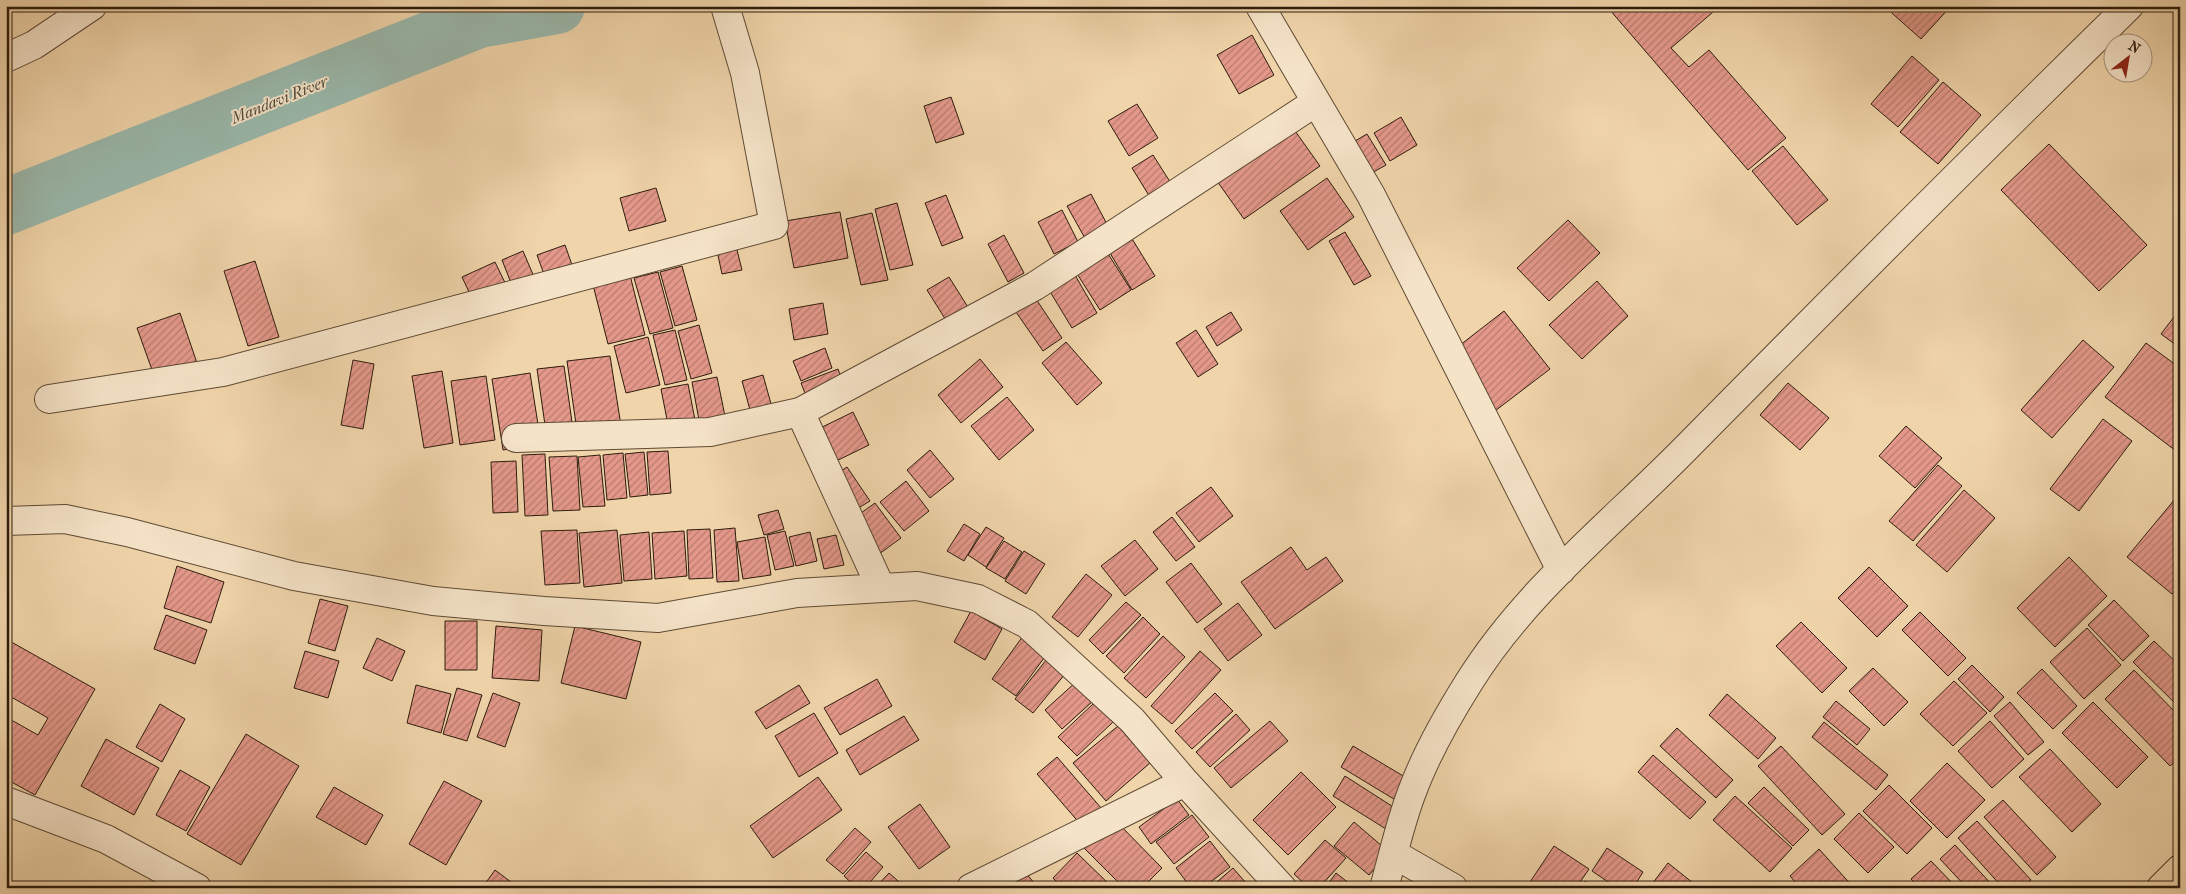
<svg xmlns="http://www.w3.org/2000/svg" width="2186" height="894" viewBox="0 0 2186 894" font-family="'IM FELL French Canon',serif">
	<defs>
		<pattern id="building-hatch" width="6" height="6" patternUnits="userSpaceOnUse" patternTransform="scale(1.25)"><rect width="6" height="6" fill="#e4988a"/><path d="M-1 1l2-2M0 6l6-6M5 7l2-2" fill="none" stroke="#b97b6f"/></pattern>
	</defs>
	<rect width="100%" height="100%" fill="#f0d4aa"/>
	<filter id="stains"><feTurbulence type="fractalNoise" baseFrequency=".004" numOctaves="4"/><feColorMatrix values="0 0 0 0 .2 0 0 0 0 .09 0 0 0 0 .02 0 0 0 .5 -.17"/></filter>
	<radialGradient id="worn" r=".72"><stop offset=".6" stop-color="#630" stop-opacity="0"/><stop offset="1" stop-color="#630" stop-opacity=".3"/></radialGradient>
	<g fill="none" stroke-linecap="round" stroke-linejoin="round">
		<path stroke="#9ab8ab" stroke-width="56" d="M6 207 479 20 557 6"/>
	</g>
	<path fill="url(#building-hatch)" stroke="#2d1c0d" d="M1613 6H1720L1671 48 1689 67 1709 50 1786 138 1748 170 1609 9Z
		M1884 6H1951L1921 39Z
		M1252 35 1274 75 1239 94 1217 55Z
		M1912 56 1939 80 1898 127 1871 104Z
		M1943 82 1981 115 1938 164 1900 132Z
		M951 97 964 134 936 143 924 106Z
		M1137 104 1158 138 1129 156 1108 121Z
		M1283 114 1320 166 1244 219 1207 167Z
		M1401 117 1417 145 1390 161 1374 133Z
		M1367 134 1386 165 1361 179 1343 148Z
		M2049 144 2147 245 2099 291 2001 190Z
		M1783 146 1828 200 1797 225 1752 171Z
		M1153 155 1174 188 1153 202 1132 168Z
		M1327 178 1354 217 1308 250 1280 211Z
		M656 188 666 221 629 231 620 198Z
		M1091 194 1109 228 1086 240 1067 206Z
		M946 195 963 238 942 246 925 203Z
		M897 203 913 265 890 270 875 209Z
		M1062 210 1078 242 1054 254 1038 222Z
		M840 212 848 258 794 268 785 221Z
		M872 213 888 280 861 285 846 219Z
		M1568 220 1600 253 1549 301 1517 268Z
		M1345 232 1371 276 1354 285 1329 241Z
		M1129 234 1155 276 1132 290 1107 248Z
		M1004 235 1024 273 1008 282 988 244Z
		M735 242 742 270 722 274 716 246Z
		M565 245 577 279 549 288 537 255Z
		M1105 249 1131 290 1100 310 1074 269Z
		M523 251 537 284 515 293 502 260Z
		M255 261 279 337 248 346 224 271Z
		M495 262 509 291 476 307 462 277Z
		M682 266 697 320 675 326 660 272Z
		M1072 270 1097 313 1072 328 1046 285Z
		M629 271 645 335 608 344 592 281Z
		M658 272 673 328 650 334 634 278Z
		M949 277 976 320 954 333 927 290Z
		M1597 281 1628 316 1582 359 1549 325Z
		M1036 299 1062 338 1043 351 1016 312Z
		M823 303 828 334 794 340 789 309Z
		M2180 309V348L2161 334Z
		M1504 311 1550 369 1491 414 1446 356Z
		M1231 312 1242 330 1217 346 1206 327Z
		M180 313 198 366 156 381 137 328Z
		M699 325 712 373 691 379 678 331Z
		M675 330 687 380 665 385 653 335Z
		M1196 330 1218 364 1198 377 1176 343Z
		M648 337 660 385 626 393 614 346Z
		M2083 340 2114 367 2052 438 2021 410Z
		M1066 342 1102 383 1077 405 1042 363Z
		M2146 343 2180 368V454L2105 397Z
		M825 348 832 368 801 381 793 361Z
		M610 356 622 432 578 438 567 361Z
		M980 359 1003 387 961 423 938 395Z
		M353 360 374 364 363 429 341 425Z
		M564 366 574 436 547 439 537 369Z
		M838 369 848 397 812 411 801 383Z
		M442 371 453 443 424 448 412 376Z
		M530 373 541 444 503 450 492 379Z
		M763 375 778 429 757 435 742 381Z
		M486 376 495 440 460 445 451 381Z
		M717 377 727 426 701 431 692 382Z
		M1788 383 1829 418 1800 450 1760 415Z
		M688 384 698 435 671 440 661 389Z
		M1007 397 1034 430 999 460 971 426Z
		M853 412 869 445 822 468 806 435Z
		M2103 419 2132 441 2079 511 2050 489Z
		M1906 426 1942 458 1915 488 1879 456Z
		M930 450 954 479 930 498 907 470Z
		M668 451 671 493 650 495 647 452Z
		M644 452 648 495 630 497 625 454Z
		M623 453 627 498 607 500 603 455Z
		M545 454 548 515 525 516 522 455Z
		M600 455 605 506 583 507 578 457Z
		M577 456 580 510 553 511 549 457Z
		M516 461 518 512 493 513 491 462Z
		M1938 465 1962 486 1913 541 1889 521Z
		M847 467 870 501 845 516 823 483Z
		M906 481 929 511 904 531 880 502Z
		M1211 487 1233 516 1199 542 1176 513Z
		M1964 490 1995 518 1947 572 1916 545Z
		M2180 493V584L2172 594 2127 557Z
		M875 503 901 538 875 557 850 521Z
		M778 510 784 529 764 535 758 515Z
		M1172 517 1195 547 1176 561 1153 532Z
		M964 524 980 534 964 561 947 551Z
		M986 527 1004 538 986 567 968 555Z
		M735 528 739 581 717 582 714 530Z
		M710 529 713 578 689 579 687 530Z
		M577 530 580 583 545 585 541 531Z
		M617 530 622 583 584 587 579 533Z
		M684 531 687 576 655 579 652 533Z
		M785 531 794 566 775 570 767 535Z
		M649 532 652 579 624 581 620 535Z
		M810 532 817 561 796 566 789 537Z
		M836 535 844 565 824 569 817 539Z
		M765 537 771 575 743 579 737 542Z
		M1135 540 1158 569 1125 596 1101 566Z
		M1004 541 1022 552 1005 579 986 568Z
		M1291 547 1307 570 1326 557 1343 581 1275 629 1241 582Z
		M1024 551 1045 564 1026 594 1005 581Z
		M2069 557 2107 596 2055 647 2017 608Z
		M1191 563 1222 604 1197 623 1166 582Z
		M177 566 224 582 211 623 164 608Z
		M1869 567 1908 606 1877 637 1838 598Z
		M1086 574 1112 595 1078 637 1052 617Z
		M320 599 348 606 335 651 308 643Z
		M2114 600 2149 636 2123 661 2088 625Z
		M1126 602 1141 615 1103 654 1089 640Z
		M1238 603 1262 635 1228 661 1204 629Z
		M971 611 1002 629 985 660 954 642Z
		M1920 612 1966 658 1948 676 1902 630Z
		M166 615 207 630 195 664 154 649Z
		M1143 617 1160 634 1124 673 1106 656Z
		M445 621H477V670H445Z
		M1801 622 1847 668 1822 693 1776 646Z
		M496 626 542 630 539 681 492 678Z
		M575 626 641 642 626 699 561 683Z
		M2087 628 2121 665 2084 699 2050 662Z
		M1023 636 1047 654 1016 696 992 679Z
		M1163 636 1185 657 1146 698 1124 678Z
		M377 638 405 651 392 681 363 668Z
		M6 639 95 689 35 795 6 779V717L38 735 48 718 13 698 6 709Z
		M2154 641 2180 666V708L2133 662Z
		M305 651 339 661 328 698 294 688Z
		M1200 651 1221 670 1172 724 1151 706Z
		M1047 659 1065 674 1033 713 1015 699Z
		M1972 665 2004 697 1990 712 1958 679Z
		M1873 668 1908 702 1884 726 1849 691Z
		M2042 669 2077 706 2053 729 2017 693Z
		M2134 670 2180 717V757L2170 766 2105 699Z
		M877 679 892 706 840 735 824 708Z
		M1954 681 1987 713 1953 746 1920 714Z
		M1076 682 1093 701 1062 729 1045 710Z
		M416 685 451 694 441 733 407 723Z
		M799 685 810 703 766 729 755 712Z
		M457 688 482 695 467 741 443 734Z
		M493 693 520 703 505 747 477 737Z
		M1215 693 1233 711 1192 749 1175 731Z
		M1727 694 1776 738 1758 759 1709 715Z
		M1836 701 1870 729 1857 745 1823 717Z
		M2010 702 2044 742 2028 755 1994 716Z
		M2093 702 2148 757 2117 788 2062 733Z
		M1094 703 1113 722 1077 756 1058 737Z
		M160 704 185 719 162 762 136 747Z
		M814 713 838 753 799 777 775 736Z
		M1236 714 1250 730 1210 767 1196 752Z
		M904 716 919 740 860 775 846 750Z
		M1270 721 1288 741 1231 788 1214 768Z
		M1990 721 2024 759 1992 788 1958 751Z
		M1824 722 1888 775 1876 790 1812 737Z
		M1118 726 1150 763 1106 801 1073 763Z
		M1677 728 1733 780 1716 798 1660 746Z
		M246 734 299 766 241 865 187 834Z
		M106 739 159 768 134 815 81 786Z
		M1353 746 1410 780 1397 801 1341 767Z
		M1781 746 1845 814 1822 835 1758 766Z
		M2050 749 2101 804 2072 832 2019 777Z
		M1653 755 1706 802 1690 819 1638 772Z
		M1057 757 1102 809 1082 826 1037 774Z
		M1947 763 1985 800 1947 838 1910 801Z
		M180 770 210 787 186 831 156 815Z
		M1301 772 1336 807 1288 855 1253 820Z
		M1345 776 1398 810 1386 829 1333 796Z
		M818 777 842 810 773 858 750 826Z
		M444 781 482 801 446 865 409 844Z
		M1889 785 1932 828 1907 854 1863 811Z
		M334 787 383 815 366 845 316 817Z
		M1764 787 1809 830 1793 846 1748 803Z
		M1735 796 1792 848 1770 872 1713 820Z
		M1177 799 1189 815 1151 844 1139 827Z
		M2003 800 2056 857 2037 875 1984 817Z
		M920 804 950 847 919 869 888 827Z
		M1859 813 1894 847 1868 873 1834 839Z
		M1192 815 1209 837 1174 864 1156 842Z
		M1114 819 1162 868 1142 888H1124L1084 848Z
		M1977 821 2031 880 2023 888H2003L1958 838Z
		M1354 822 1389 852 1369 875 1334 846Z
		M855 828 871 842 843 874 826 860Z
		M1325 840 1346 858 1319 888H1309L1294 874Z
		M1210 841 1230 867 1203 888H1191L1176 868Z
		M1955 845 1995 888H1967L1940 859Z
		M1554 846 1589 869 1576 888H1526Z
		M1607 848 1643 872 1633 888H1617L1592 871Z
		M1819 849 1854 888H1800L1790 876Z
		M866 852 883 867 865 888H857L844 876Z
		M1077 853 1113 888H1062L1053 878Z
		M1931 861 1957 888H1919L1911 879Z
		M1668 863 1698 887 1697 888H1649Z
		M1022 868 1038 888H998Z
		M1233 868 1246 883 1240 888H1210Z
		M495 870 519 888H482Z
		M889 873 906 888H875Z
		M1336 873 1350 884 1347 888H1325Z
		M1585 881 1596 888H1580Z"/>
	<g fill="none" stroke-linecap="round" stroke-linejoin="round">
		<defs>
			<path id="minor" d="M1260 6 1371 195 1561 570
				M6 58 34 45 92 6
				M49 399 223 372 774 225 745 73 725 6
				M800 412 881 588
				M516 438 710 432 800 412 1035 286 1316 102
				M6 521 65 519 127 532 294 576 433 601 544 611 658 618 797 593 917 586 978 599 1027 624 1132 720 1185 782 1282 888
				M6 801 106 839 197 888
				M1394 854 1453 888
				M971 888 1185 782
				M1384 888C1393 856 1400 823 1412 792 1426 754 1447 717 1469 682 1525 592 1610 525 1684 450 1831 301 1979 153 2129 6"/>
			<path id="primary" d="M2161 888 2180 869"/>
		</defs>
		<use href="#minor" stroke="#5e4a34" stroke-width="30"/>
		<use href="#primary" stroke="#2d1c0d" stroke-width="30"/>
		<use href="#minor" stroke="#f5e3c8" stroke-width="28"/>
		<use href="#primary" stroke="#f0d4aa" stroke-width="28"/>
	</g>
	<g text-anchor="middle" stroke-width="4" stroke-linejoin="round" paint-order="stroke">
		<g font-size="16" font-style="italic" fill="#4e4b3c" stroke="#f5e3c8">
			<text transform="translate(279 99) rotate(-22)" y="6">Mandavi River</text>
		</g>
	</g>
	<rect width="2186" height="894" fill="none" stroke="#f0d4aa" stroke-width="25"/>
	<rect x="8" y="8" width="2171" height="879" fill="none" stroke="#2d1c0d" stroke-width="2.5"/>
	<rect x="12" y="12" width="2161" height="869" fill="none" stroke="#2d1c0d"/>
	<g transform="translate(2128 58) rotate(31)"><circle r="24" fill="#f5e3c8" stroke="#a5937d"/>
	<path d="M0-4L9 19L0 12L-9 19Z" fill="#8f2418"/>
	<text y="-8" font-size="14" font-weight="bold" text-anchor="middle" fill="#2d1c0d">N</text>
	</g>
	<rect width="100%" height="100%" filter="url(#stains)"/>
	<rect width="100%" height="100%" fill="url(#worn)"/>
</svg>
